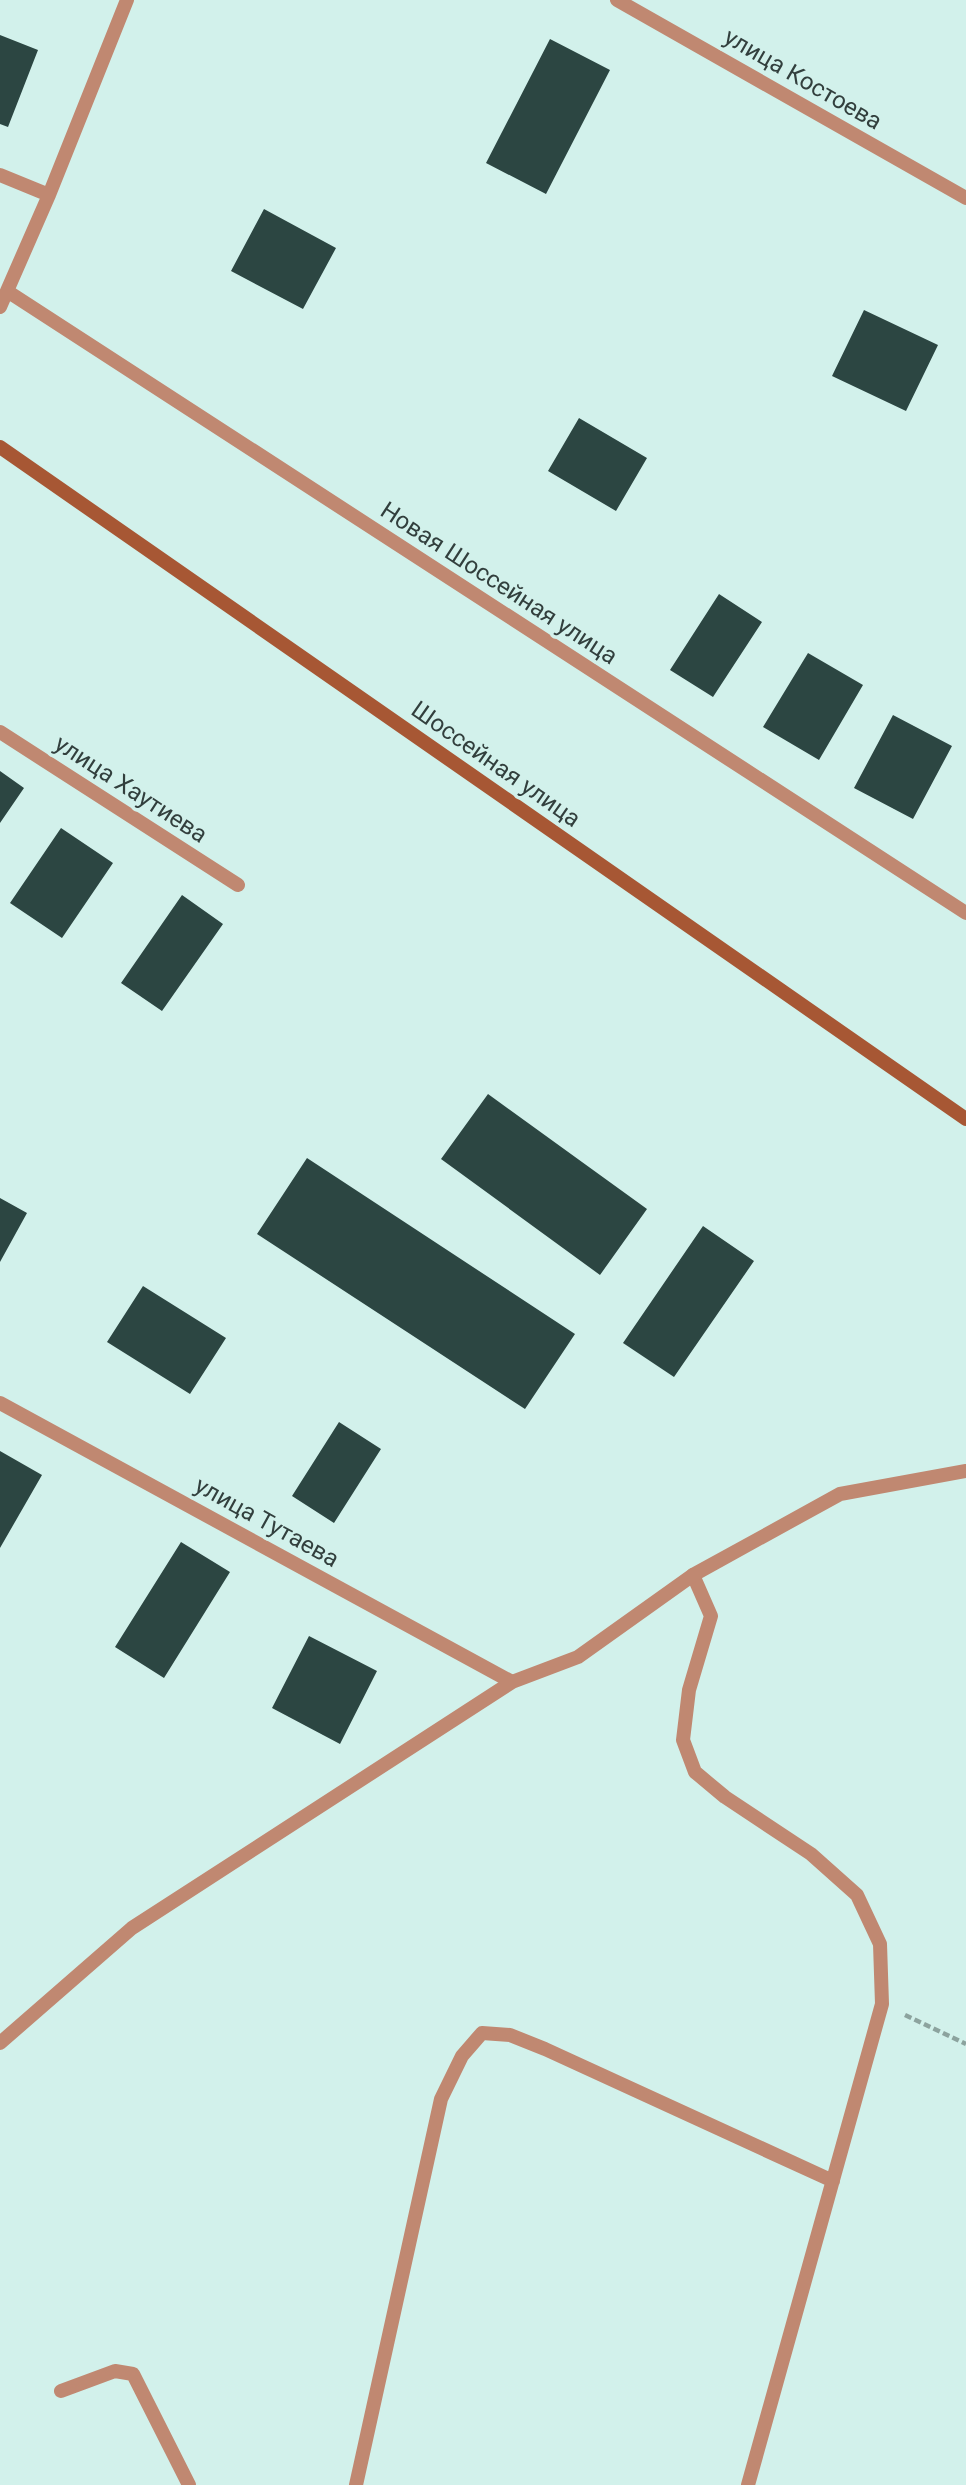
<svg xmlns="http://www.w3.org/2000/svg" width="966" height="2485" viewBox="0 0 966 2485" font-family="Roboto,sans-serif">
	<rect width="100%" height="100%" fill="#d2f1eb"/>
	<path fill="#2c4642" d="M0 35 38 50 8 127 0 124Z
		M550 39 610 70 546 194 486 163Z
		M264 209 336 248 303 309 231 271Z
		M864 310 938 345 906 411 832 376Z
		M579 418 647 458 616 511 548 471Z
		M719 594 762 622 713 697 670 670Z
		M808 653 863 685 819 760 763 727Z
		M893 715 952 746 913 819 854 788Z
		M0 771 24 788 0 823Z
		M61 828 113 863 62 938 10 903Z
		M182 895 223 924 162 1011 121 983Z
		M488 1094 647 1209 600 1275 441 1159Z
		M307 1158 575 1334 525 1409 257 1234Z
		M0 1198 27 1213 0 1262Z
		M703 1226 754 1261 674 1377 623 1343Z
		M143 1286 226 1338 190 1394 107 1342Z
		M339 1422 381 1449 334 1523 292 1496Z
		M0 1451 42 1475 0 1548Z
		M181 1542 230 1572 164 1678 115 1647Z
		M309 1636 377 1671 340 1744 272 1708Z"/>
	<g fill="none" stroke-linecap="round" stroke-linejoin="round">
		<path stroke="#8ca39e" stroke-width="4.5" stroke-dasharray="7 3.5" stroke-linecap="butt" d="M905 2015 966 2044"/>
		<path stroke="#c08871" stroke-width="14" d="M0 732 238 885
			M693 1575 711 1616 689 1690 683 1740 695 1772 725 1797 811 1854 857 1895 880 1944 882 2004 748 2485
			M61 2391 115 2371 133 2374 189 2485
			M356 2485 441 2099 462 2056 482 2033 510 2035 545 2049 833 2181"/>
		<path stroke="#c08871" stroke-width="14" d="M617 0 966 198
			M0 175 49 195
			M7 291 966 913
			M0 307 49 195 127 0
			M0 1403 512 1682
			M0 2043 132 1928 512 1682 578 1657 693 1575 840 1494 966 1471"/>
		<path stroke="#a75734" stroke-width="14" d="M0 447 966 1119"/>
	</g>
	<g text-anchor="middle" stroke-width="7" stroke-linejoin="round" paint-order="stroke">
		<g font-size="24" fill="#323f3d" stroke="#d2f1eb">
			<text transform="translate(803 79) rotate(30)" y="8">улица Костоева</text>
			<text transform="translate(499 583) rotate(33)" y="8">Новая Шоссейная улица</text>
			<text transform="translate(496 764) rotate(35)" y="8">Шоссейная улица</text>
			<text transform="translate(131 789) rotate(33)" y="8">улица Хаутиева</text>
			<text transform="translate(267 1522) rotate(29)" y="8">улица Тутаева</text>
		</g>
	</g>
</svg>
